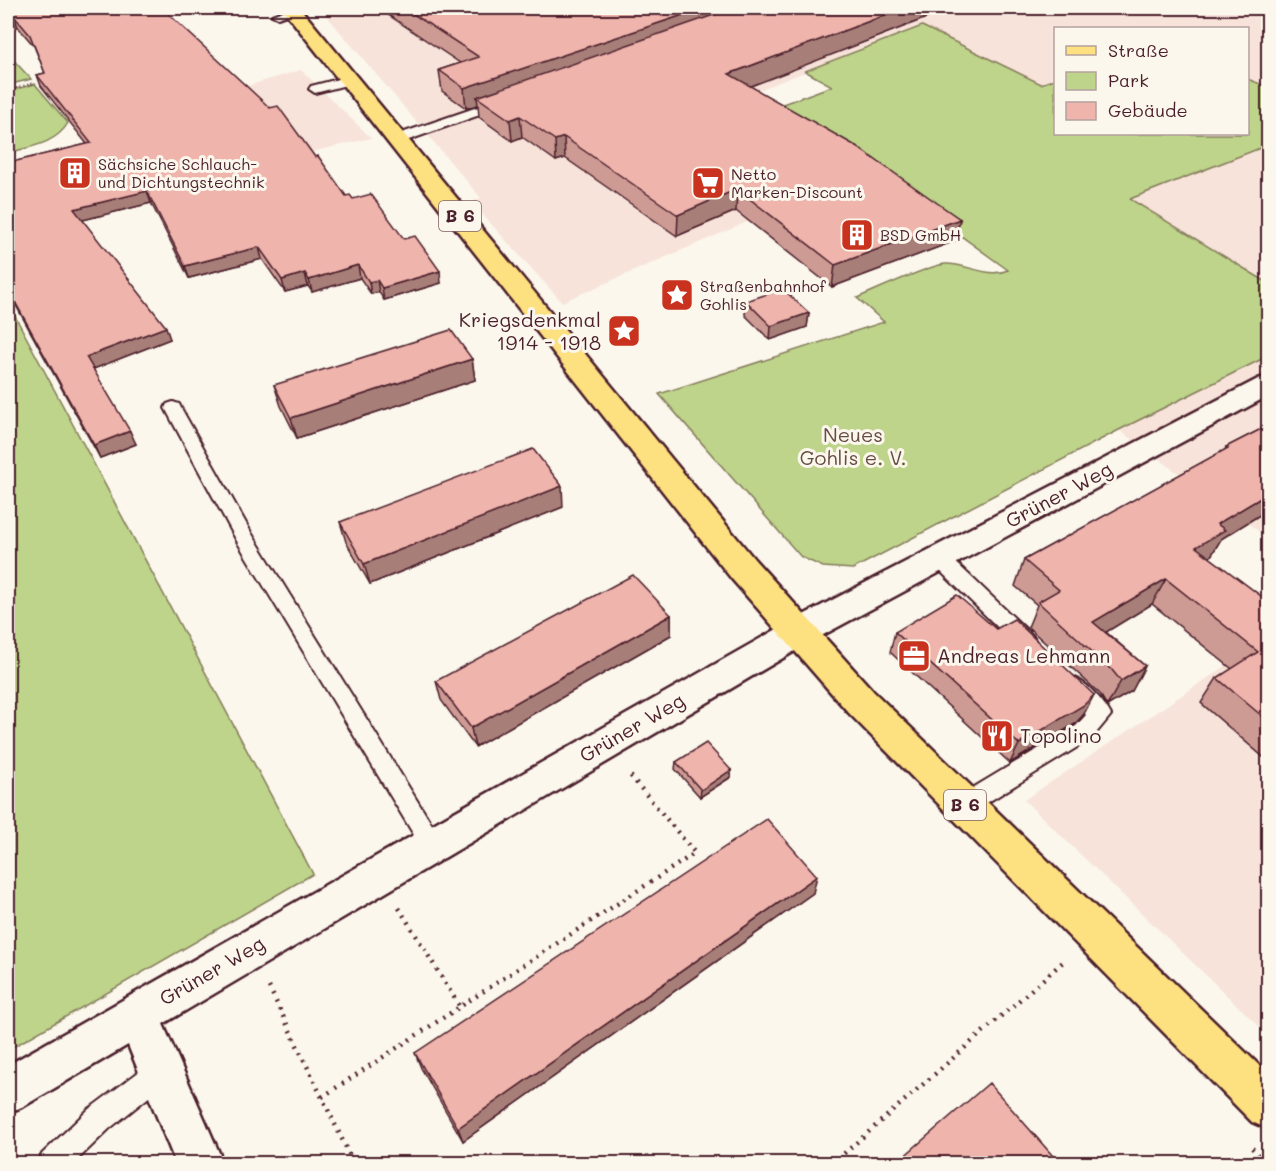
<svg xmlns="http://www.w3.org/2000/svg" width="1276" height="1171" viewBox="0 0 1276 1171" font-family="Mali,sans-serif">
	<rect width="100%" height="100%" fill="#fbf7ec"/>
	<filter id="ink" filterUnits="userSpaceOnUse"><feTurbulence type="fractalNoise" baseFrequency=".0167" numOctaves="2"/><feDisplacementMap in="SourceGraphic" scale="12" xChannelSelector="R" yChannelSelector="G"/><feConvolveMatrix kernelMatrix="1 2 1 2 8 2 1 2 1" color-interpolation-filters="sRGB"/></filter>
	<g filter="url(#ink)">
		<path fill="#f7e3d9" d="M320 8H1268V87L1248 78V28H1056L1055 80 1043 85 922 26 759 90 870 169 562 302 471 202 481 198Z
			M301 70 371 138 159 188 163 111Z
			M1268 145V283L1130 199Z
			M1268 356V538L1119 430Z
			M1268 638V1035L1024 800Z"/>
		<path fill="#bdd48a" stroke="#847a5a" stroke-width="1.5" d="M922 26 1041 84 1055 79 1056 134H1248V79L1268 87V145L1130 199 1268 283V356L1119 430 853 569 823 567 801 557 659 394 884 322 857 298C876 290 927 266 945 264 966 263 988 279 1008 270L780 105 832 86 805 71Z
			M8 54 31 79 8 85Z
			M35 84 68 123C56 144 29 147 8 153V91Z
			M8 303 313 874 8 1050Z"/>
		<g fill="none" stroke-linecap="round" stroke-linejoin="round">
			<defs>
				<path id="service" d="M291 8H298L300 10 278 18 272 15Z
					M350 76 356 80 354 83 315 93 309 89 311 86Z
					M504 98 508 99 510 102 508 105 403 142 398 143 392 139 393 136Z
					M173 402 179 404 181 408 252 534 439 836 443 843 439 850 431 853 423 850 238 543 165 408 167 404Z
					M939 551 946 553 1033 636 1036 642 1033 648 1026 650 1019 648 932 563 929 558 932 553Z
					M1071 676C1085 681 1104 701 1111 715L1092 738 972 812 964 815 956 812 953 805 956 798 1076 726 1086 715 1061 685 1064 679Z
					M161 1058 170 1062 174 1071 170 1080 109 1129 73 1164H38L42 1154 89 1109 152 1062Z"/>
				<path id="minor" d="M798 620 810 624 815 633 810 642 163 1024 224 1164H176L128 1045 24 1106 8 1113V1065L786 624Z"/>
				<path id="tertiary" d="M1268 376V396L810 642 798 646 786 642 781 633 786 624 1258 379Z"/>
				<path id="primary" d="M282 8H300L755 560 874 692 1268 1074V1129L1252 1122 848 712 731 578Z"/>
			</defs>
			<use href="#service" stroke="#4a1f2b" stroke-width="4"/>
			<use href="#minor" stroke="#4a1f2b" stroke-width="5"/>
			<use href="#tertiary" stroke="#4a1f2b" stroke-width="5"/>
			<use href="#primary" stroke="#4a1f2b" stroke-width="5"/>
			<path stroke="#4a1f2b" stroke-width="2" stroke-dasharray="1 3" stroke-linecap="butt" d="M8 90 34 83"/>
			<path stroke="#4a1f2b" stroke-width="4.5" stroke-dasharray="2 6" stroke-linecap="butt" d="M399 908 460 1007
				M269 987 354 1164
				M322 1097 695 853 629 774
				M1252 1148 1268 1164
				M832 1164 1064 961"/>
			<use href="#service" fill="#fbf7ec" fill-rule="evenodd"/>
			<use href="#minor" fill="#fbf7ec" fill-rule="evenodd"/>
			<use href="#tertiary" fill="#fbf7ec" fill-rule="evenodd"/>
			<use href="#primary" fill="#fde080" fill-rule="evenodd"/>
		</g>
		<path fill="#ce9b94" stroke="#4a1f2b" stroke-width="1.5" d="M8 8 315 157 346 196 353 199 404 239 441 283 384 300 379 292 371 294 360 278 312 292 308 286 285 292 262 259 189 278 151 203 82 220 170 339 93 369 136 444 100 458 8 291V163L87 144 41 86 37 75 45 73 34 46 18 27 8 29Z
			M378 8H952L750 86 960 219 955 241 832 287 736 211 677 236 565 158 556 161 522 137 512 141 479 117 478 105 466 108 442 91 439 70 460 63Z
			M746 301 809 313 807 327 770 340 745 315Z
			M472 359 475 380 297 438 281 406 274 385Z
			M1269 425V513L1266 511 1221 539 1211 556 1209 557 1269 602V762L1201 703 1217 678 1232 669 1152 604 1106 632 1145 666 1132 691 1107 706 1100 694 1028 627 1037 605 1015 586 1024 560 1225 450 1226 447Z
			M563 507 370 584 346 542 340 522Z
			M671 615V635L475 747 441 700 436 681Z
			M895 632 1084 714 1075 724 1010 763 890 652Z
			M676 762 731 770V777L700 797 675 769Z
			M813 893 463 1141 421 1068 415 1053Z"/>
		<path fill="#a77e78" stroke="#4a1f2b" stroke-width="1.5" d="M704 8H760L477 97 478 105 466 108 464 88Z
			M904 8H952L728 95 729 74Z
			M14 16 18 27 8 29V17Z
			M520 116 522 137 512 141 510 120Z
			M564 137 565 158 556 161 555 140Z
			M737 189 736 211 677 236 678 215Z
			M147 191 151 203 79 221 74 209Z
			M960 219 955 241 832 287 835 265Z
			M259 247 262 259 189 278 185 266Z
			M358 265 360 278 312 292 309 280Z
			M440 271 441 283 384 300 382 288Z
			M305 273 308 286 285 292 282 280Z
			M377 280 379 292 371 294 369 282Z
			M809 313 807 327 770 340 771 326Z
			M166 327 170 339 91 370 86 357Z
			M472 359 475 380 297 438 291 418Z
			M130 431 136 444 100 458 94 445Z
			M562 486 563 507 370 584 364 564Z
			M1269 493V507L1266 511 1221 539 1211 556 1182 573 1196 547 1217 524Z
			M1166 579 1152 604 1085 645 1093 622Z
			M671 615V635L475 747 471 728Z
			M1145 666 1132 691 1107 706 1121 681Z
			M1094 695 1084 714 1075 724 1010 763 1019 744Z
			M731 770V777L700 797 701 790Z
			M817 876 813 893 463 1141 458 1128Z"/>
		<path fill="#efb4ac" stroke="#4a1f2b" stroke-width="1.5" d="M8 8H162L270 108 278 106 315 157 318 156 346 196 350 195 353 199 371 194 404 239 415 236 440 271 382 288 377 280 369 282 358 265 309 280 305 273 282 280 259 247 185 266 147 191 74 209 166 327 86 357 130 431 94 445 8 289V163L91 143 37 75 45 73 30 35 14 16 8 17Z
			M404 8H704L464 88 439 70 479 57Z
			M734 8H904L729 74 854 145 960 219 835 265 737 189 678 215 564 137 555 140 520 116 510 120 477 97Z
			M783 289 809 313 771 326 746 301Z
			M451 330 472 359 291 418 274 385Z
			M1269 425V493L1217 524 1225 530 1196 547 1269 602V722L1217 678 1258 652 1166 579 1093 622 1145 666 1121 681 1112 670 1038 602 1059 590 1024 560 1228 448 1226 447Z
			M533 449 562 486 364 564 340 522Z
			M633 575 671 615 471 728 436 681Z
			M957 595 996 629 1014 619 1094 695 1084 705 1019 744 895 632Z
			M706 743 731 770 701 790 676 762Z
			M767 819 817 876 458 1128 415 1053Z
			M989 1083 1060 1164H895Z"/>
	</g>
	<defs>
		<symbol id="building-square" viewBox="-11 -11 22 22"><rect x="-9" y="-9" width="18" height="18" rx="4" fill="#c8321e" stroke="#fbf7ec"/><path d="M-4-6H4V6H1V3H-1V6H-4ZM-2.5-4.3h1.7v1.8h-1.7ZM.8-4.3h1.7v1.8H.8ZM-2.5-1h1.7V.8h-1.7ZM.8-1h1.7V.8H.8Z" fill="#fff"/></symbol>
		<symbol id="supermarket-square" viewBox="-11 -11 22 22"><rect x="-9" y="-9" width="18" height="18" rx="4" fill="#c8321e" stroke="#fbf7ec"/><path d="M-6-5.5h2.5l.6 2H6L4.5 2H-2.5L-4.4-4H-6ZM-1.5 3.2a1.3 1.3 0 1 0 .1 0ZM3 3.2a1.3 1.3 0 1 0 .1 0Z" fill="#fff"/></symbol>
		<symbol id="sight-square" viewBox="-11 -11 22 22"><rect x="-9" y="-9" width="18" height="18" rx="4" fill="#c8321e" stroke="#fbf7ec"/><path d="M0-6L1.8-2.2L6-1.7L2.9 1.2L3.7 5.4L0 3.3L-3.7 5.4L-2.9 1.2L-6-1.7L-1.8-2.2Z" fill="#fff"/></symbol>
		<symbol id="office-square" viewBox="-11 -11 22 22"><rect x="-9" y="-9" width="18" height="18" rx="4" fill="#c8321e" stroke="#fbf7ec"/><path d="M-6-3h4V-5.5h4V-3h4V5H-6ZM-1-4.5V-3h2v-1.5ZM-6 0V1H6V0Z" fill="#fff"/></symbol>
		<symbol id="restaurant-square" viewBox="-11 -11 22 22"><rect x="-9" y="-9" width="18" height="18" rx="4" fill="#c8321e" stroke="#fbf7ec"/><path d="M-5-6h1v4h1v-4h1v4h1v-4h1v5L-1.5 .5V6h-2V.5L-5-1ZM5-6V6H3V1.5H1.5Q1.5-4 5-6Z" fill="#fff"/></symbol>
	</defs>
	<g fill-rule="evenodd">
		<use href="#building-square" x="56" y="154" width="38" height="38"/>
		<use href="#supermarket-square" x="689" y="164" width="38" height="38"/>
		<use href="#building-square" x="838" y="216" width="38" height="38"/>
		<use href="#sight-square" x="658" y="276" width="38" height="38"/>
		<use href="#sight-square" x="605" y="312" width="38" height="38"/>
		<use href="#office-square" x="895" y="637" width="38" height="38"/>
		<use href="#restaurant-square" x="978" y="717" width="38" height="38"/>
	</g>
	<g text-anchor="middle" stroke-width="6" stroke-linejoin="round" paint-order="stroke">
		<g font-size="16" fill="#4a1f2b" stroke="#fbf7ec" text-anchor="start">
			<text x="98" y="170">Sächsiche Schlauch-<tspan x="98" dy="18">und Dichtungstechnik</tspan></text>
			<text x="731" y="180">Netto<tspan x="731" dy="18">Marken-Discount</tspan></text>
			<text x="880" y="241">BSD GmbH</text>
			<text x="700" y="292">Straßenbahnhof<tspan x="700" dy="18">Gohlis</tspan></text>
		</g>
		<g fill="#fbf7ec" stroke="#7f6065" stroke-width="1.5">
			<rect x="439" y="201" width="42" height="30" rx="4.5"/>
			<rect x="944" y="790" width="42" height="30" rx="4.5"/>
		</g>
		<g font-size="18" font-weight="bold" fill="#4a1f2b">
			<text x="460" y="222">B 6</text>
			<text x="965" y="811">B 6</text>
		</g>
		<g font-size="20" fill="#4a1f2b" stroke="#fbf7ec" text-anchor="start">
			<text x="601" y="327" text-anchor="end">Kriegsdenkmal<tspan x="601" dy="23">1914 - 1918</tspan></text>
			<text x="937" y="663">Andreas Lehmann</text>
			<text x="1020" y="743">Topolino</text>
		</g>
		<g font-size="20" fill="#674c43" stroke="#fbf7ec">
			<text x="853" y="442">Neues<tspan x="853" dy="23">Gohlis e. V.</tspan></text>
		</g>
		<g font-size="20" fill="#4a1f2b" stroke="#fbf7ec">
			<text transform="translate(1059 495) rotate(-28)" y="7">Grüner Weg</text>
			<text transform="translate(632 728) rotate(-30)" y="7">Grüner Weg</text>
			<text transform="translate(212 971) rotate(-30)" y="7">Grüner Weg</text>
		</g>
	</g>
	<rect width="1276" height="1171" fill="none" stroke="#fbf7ec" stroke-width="30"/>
	<rect x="15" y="15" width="1246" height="1141" fill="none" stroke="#4a1f2b" stroke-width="2" filter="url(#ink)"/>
	<rect x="1054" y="27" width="195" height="108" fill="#fbf7ec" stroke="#b4a19f" stroke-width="1.5"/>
	<rect x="1066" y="46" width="30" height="9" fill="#fde080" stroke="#b4a19f" stroke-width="1.5"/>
	<text x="1108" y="57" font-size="18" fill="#4a1f2b">Straße</text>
	<rect x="1066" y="72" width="30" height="18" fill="#bdd48a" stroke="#b4a19f" stroke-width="1.5"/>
	<text x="1108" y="87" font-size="18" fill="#4a1f2b">Park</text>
	<rect x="1066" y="102" width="30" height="18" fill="#efb4ac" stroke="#b4a19f" stroke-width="1.5"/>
	<text x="1108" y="117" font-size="18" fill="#4a1f2b">Gebäude</text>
</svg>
